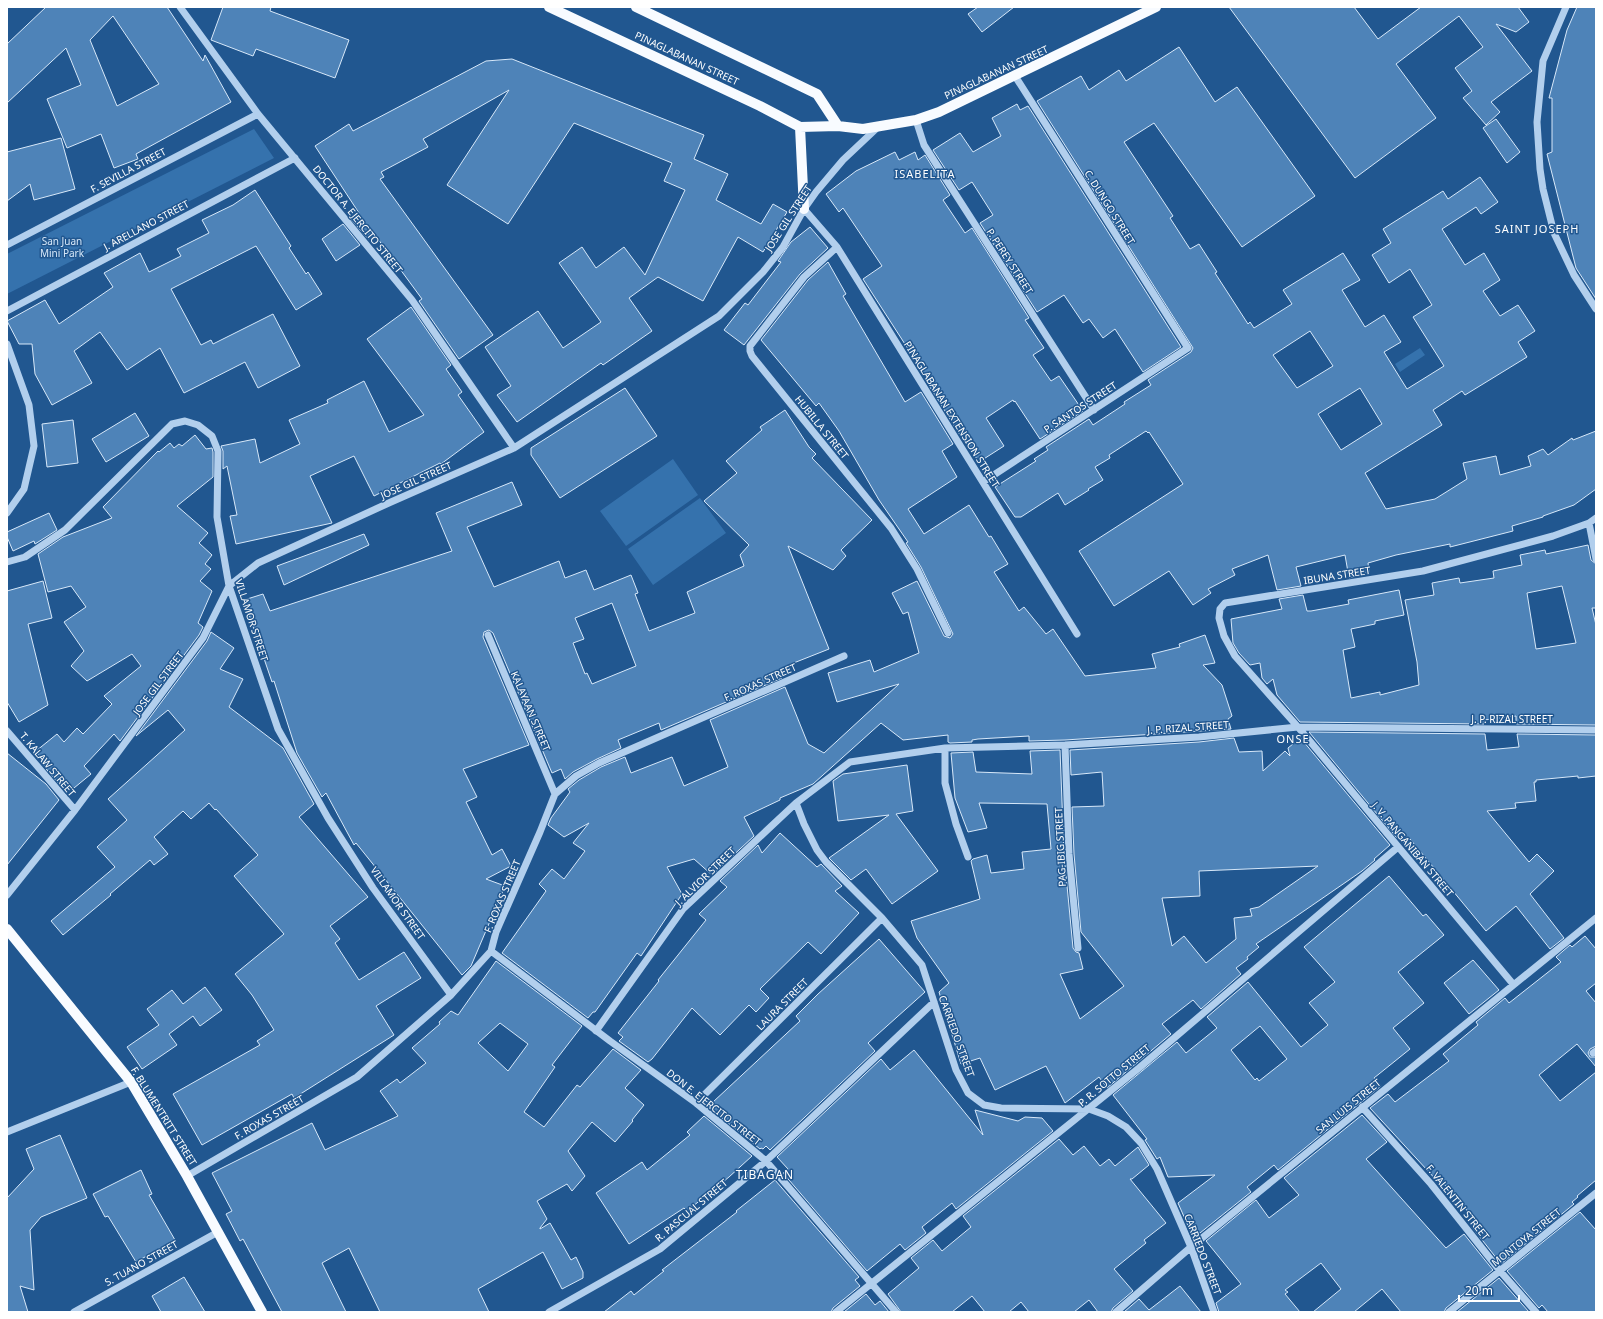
<svg xmlns="http://www.w3.org/2000/svg" width="1603" height="1319" viewBox="0 0 1603 1319" font-family="'Noto Sans',sans-serif">
	<rect width="100%" height="100%" fill="#215790"/>
	<path fill="#3572ad" d="M254 129 274 158 7 294V254Z
		M1420 348 1425 355 1400 372 1395 364Z
		M673 459 698 495 626 546 600 511Z
		M700 498 726 533 653 585 628 549Z"/>
	<path fill="#4e83b8" stroke="#d7e8f9" fill-rule="evenodd" d="M46 7H167L203 61 205 55 231 102 136 154 138 159 114 168 101 134 67 148 47 99 81 85 66 48 7 103V44ZM113 16 159 84 117 106 90 40Z
		M223 7H271L270 11 349 40 335 78 256 49 253 56 211 40Z
		M978 7H1014L982 32 968 14Z
		M1229 7H1354L1378 39 1421 7H1518L1529 22 1516 32 1496 24 1532 71 1491 102 1500 112 1486 125 1463 98 1472 91 1455 68 1483 47 1459 16 1396 64 1436 118 1355 178Z
		M1577 7H1596V299L1576 268 1547 154 1552 152V98H1549L1567 30Z
		M1179 47 1215 102 1237 87 1315 196 1242 247 1154 123 1124 142 1173 216 1170 218 1190 249 1199 244 1217 272 1215 273 1248 324 1250 322 1254 328 1292 304 1283 290 1343 253 1360 280 1342 290 1365 327 1384 315 1401 342 1384 352 1407 389 1444 366 1413 317 1432 305 1410 269 1389 283 1372 255 1391 243 1383 229 1443 191 1448 199 1480 177 1498 202 1481 214 1476 207 1442 229 1465 265 1484 253 1500 280 1483 291 1500 316 1518 305 1535 331 1518 342 1527 357 1465 395 1462 391 1433 410 1442 425 1365 473 1386 509 1435 499 1467 479 1463 463 1496 456 1500 475 1531 466 1528 456 1543 449 1548 455 1572 438 1573 440 1596 431V489L1574 505 1543 516V517L1512 526 1513 531 1450 547V544L1396 555 1368 563 1369 572 1353 577 1349 578 1345 555 1296 567 1301 586 1277 590 1268 555 1232 569 1235 575 1208 589 1211 593 1193 605 1169 571 1114 606 1079 551 1183 484 1149 432 1148 433 1146 431 1109 455 1110 458 1095 467 1103 480 1088 489 1089 490 1065 505 1058 493 1021 517H1015L995 487 1036 461 1034 459 1048 450 1046 447 1089 419 1093 425 1125 404 1124 402 1151 385 1148 380 1191 352 1193 348 1037 101 1081 76 1089 90 1119 70 1126 81ZM1310 331 1333 366 1297 388 1273 355ZM1360 388 1382 424 1341 450 1318 414Z
		M512 59 704 135 694 159 728 174 716 200 761 224 773 204 787 212 763 252 738 237 703 301 658 277 629 298 652 331 603 365 601 363 517 422 497 395 511 386 485 347 538 311 563 348 601 322 559 263 582 247 596 268 624 247 645 275 685 190 664 181 672 163 574 123 508 224 447 185 509 90 423 139 428 147 381 172 384 177 380 179 493 335 459 359 419 301 422 299 375 235 368 239 351 219 359 213 315 146 349 124 353 131 486 61Z
		M1017 104 1020 110 1028 106 1181 347 1143 372 1115 329 1103 338 1089 319 1083 323 1064 295 1037 312 980 223 993 215 972 182 959 190 933 150 960 133 973 152 1001 136 992 118Z
		M1496 119 1520 152 1507 163 1483 128Z
		M61 138 75 189 34 200 30 184 7 201V152Z
		M895 152 899 160 915 152 918 160 925 155 950 195 943 200 965 233 972 228 1029 318 1025 320 1044 348 1033 355 1051 381 1059 376 1083 411 1040 439 1015 401 1014 402 1013 400 986 418 1004 446 979 462 963 438H962L930 387 932 386 863 279 882 266 843 208 839 212 826 194 856 171Z
		M255 190 291 246 289 248 306 274 308 272 322 294 296 310 256 246 171 289 201 345 211 340 213 344 273 314 300 366 258 388 245 362 184 393 160 348 127 370 100 332 74 351 92 383 52 405 35 374 32 344H19L7 321 45 300 59 324 113 287 104 273 140 253 149 272 181 256 177 249 209 233 202 220 233 205Z
		M343 224 360 245 336 261 322 239Z
		M810 227 828 248 800 274 744 345 724 330 745 303 748 305 781 262 778 261 791 242Z
		M828 262 846 294 843 296 905 402 921 392 953 444 942 451 957 477 908 509 924 534 969 505 989 537 991 536 1008 564 994 572 1019 611 1024 607 1046 634 1053 629 1085 676 1156 668 1152 654 1180 647 1179 644 1205 635 1215 663 1203 665 1222 685 1232 716 1228 719 1231 729 1065 740 1029 741V736L978 739 972 740V742L950 743 948 742V735L903 740 881 723 813 784 780 798V800L744 817 754 836 712 875 694 859 667 867 682 894 641 956 637 953 595 1012H593L588 1018 502 953 546 891 539 884 552 869 564 879 585 851 573 843 589 823 564 837 548 825 551 818 570 792 568 789 579 780 601 767 625 757 631 773 672 757 684 786 728 767 710 720 785 687 808 744 824 753 899 684 837 702 828 673 870 660 874 672 919 653 908 612 903 614 892 593 917 581 944 636 950 638 953 634 921 567 906 543 908 542 879 500 839 431 819 403 816 406 761 340 808 280Z
		M411 307 451 365 446 369 462 392 458 395 484 432 441 464 440 463 374 496 354 456 310 476 332 523 236 544 230 516 237 515 227 466 223 469V451L221 446 255 439 260 463 300 444 289 420 328 403 327 400 364 381 389 432 424 415 367 339Z
		M625 388 657 436 560 498 531 455V448Z
		M785 410 809 447 816 454 812 458 872 520 841 550 846 556 833 570 788 546 829 649 786 666 787 671 780 673 782 678 661 730 659 723 618 740 621 748 597 759 573 772 565 779 561 769 552 773 493 633 489 630 484 632 483 637 529 745 463 769 477 797 466 802 492 855 502 849 511 866 486 879 505 886 471 966 462 975 356 843 354 845 326 793 322 797 297 753 274 681 272 682 244 600 263 594 270 611 452 551 436 513 512 482 522 505 467 527 494 587 559 561 565 578 586 570 594 590 631 575 638 593 635 594 649 631 695 613 687 592 744 566 740 555 749 545 704 501 737 473 726 461 762 430 760 427ZM612 603 636 666 592 684 587 673 585 674 573 643 584 639 575 618Z
		M135 413 149 436 106 462 92 439Z
		M73 420 78 463 47 467 42 424Z
		M195 435 206 449 212 448 213 452V477L177 506 208 533 199 543 212 555 205 564 211 569 200 581 212 591 198 623 203 627 199 635 120 741 114 734 84 766 91 774 74 788 71 785 66 792 47 770 36 751 57 734 64 742 77 728 83 734 112 704 104 696 141 666 132 654 87 681 71 666 84 651 64 622 86 607 71 586 48 592 38 554 63 537 112 518 103 507 158 451 159 452 170 443 174 448 179 444 182 446Z
		M49 513 57 530 35 544 34 541 13 551 7 537V532Z
		M364 534 369 545 284 585 277 566Z
		M1588 545 1591 560 1596 564V608H1592L1596 625V725L1516 724V716L1484 720V724L1300 722 1277 695 1273 679 1267 684 1262 678 1260 663 1250 665 1239 653 1233 643 1231 619 1282 609 1279 599 1303 595 1307 611H1311L1349 604 1348 600 1399 590 1404 615 1375 621V624L1351 629 1355 647 1343 650 1351 698 1380 692V695L1419 685 1417 662 1405 600 1434 595 1432 583 1459 578 1460 583 1494 578 1493 571 1522 565 1520 555 1545 550 1546 554ZM1562 586 1576 643 1536 649 1527 593Z
		M43 581 52 618 28 624 48 705 19 722 7 702V591Z
		M211 632 234 648 220 669 243 679 229 707 283 748 314 804 299 817 368 897 330 926 340 939 335 943 359 980 404 952 421 978 376 1006 394 1035 294 1098 292 1094 202 1145 173 1094 260 1045 257 1041 274 1030 252 995 235 974 284 934 234 876 258 855 216 809 215 810 209 803 191 819 183 811 154 837 168 854 154 865 150 860 110 894 111 895 63 935 51 921 115 867 97 847 127 820 108 799 185 730 168 710 136 736 207 641Z
		M1309 732 1485 734 1487 750 1519 747 1517 734 1596 735V776L1578 778V776L1536 780V782H1534L1536 801 1515 803 1516 808 1487 811 1529 862 1537 854 1554 871 1530 894 1564 938 1550 949 1516 906 1486 931 1410 839 1404 843 1400 835 1397 838Z
		M1298 735 1390 845 1374 859 1375 860 1362 871 1256 944 1259 947 1247 957 1248 959 1236 968 1241 974 1201 1009 1193 1000 1162 1024 1171 1034 1107 1088 1099 1077 1065 1103 1046 1066 995 1090 980 1058 961 1064 939 992 949 983 917 938 911 921 980 899 971 861 973 859 987 855 991 873 1024 869 1022 852 1051 849 1047 804 979 803 987 828 968 832 955 798 951 753 973 752 976 772 1032 774 1030 751 1060 750 1064 854 1073 948 1076 952 1079 953 1083 969 1060 974 1080 1019 1124 986 1081 932 1074 854 1072 807 1104 806 1102 772 1071 775 1070 750 1199 742 1234 738 1239 752 1262 751 1263 771 1285 751 1290 756 1288 748 1299 739ZM1318 866 1259 907 1250 909 1252 916 1234 918 1236 939 1206 963 1184 936 1172 946 1162 898 1200 896 1199 871Z
		M7 753 46 784 59 800 7 865Z
		M907 765 913 811 896 814 938 871 892 904 866 869 851 880 829 858 889 815 838 821 833 781 843 774Z
		M780 833 817 867 821 864 842 886 835 891 859 913 821 954 808 942 760 989 769 998 756 1012 749 1005 720 1035 692 1008 652 1059 648 1062 619 1041 623 1037 618 1033 659 981 658 980 706 920 699 914 727 887 720 881 758 845 762 853Z
		M1389 876 1423 916 1426 914 1444 935 1398 972 1424 1003 1393 1028 1410 1049 1374 1078 1381 1086 1278 1170 1274 1165 1247 1187 1251 1192 1200 1233 1198 1231 1192 1235 1178 1203 1215 1175 1168 1177 1160 1157 1157 1159 1145 1140 1147 1139 1113 1095 1177 1042 1186 1053 1217 1028 1207 1017 1248 982 1301 1047 1328 1025 1309 1003 1335 982 1304 947ZM1260 1026 1287 1059 1259 1081 1257 1078 1255 1080 1231 1050Z
		M1585 936 1596 949V983L1586 991 1596 1003V1046L1590 1049 1588 1053 1590 1057H1596V1067L1577 1044 1539 1075 1560 1101 1596 1072V1180L1577 1196 1578 1197 1572 1202 1574 1204 1501 1264 1472 1227 1477 1223 1457 1198 1441 1181 1439 1183 1370 1108 1388 1094 1395 1102 1449 1061 1443 1054 1478 1025 1476 1022 1505 998 1509 1003 1561 962 1556 957 1570 945 1572 947Z
		M879 939 925 992 868 1043 875 1051 770 1150 766 1146 763 1149 761 1148 760 1149 711 1109 716 1105 713 1102 800 1021 796 1016 818 994Z
		M1473 960 1499 990 1469 1014 1444 983Z
		M496 961 582 1026 552 1065 555 1067 524 1112 544 1127 577 1085 580 1087 613 1049 641 1070 625 1088 644 1105 632 1120 633 1121 615 1142 592 1122 568 1151 585 1176 572 1191 567 1184 537 1201 547 1219 540 1228V1229L550 1223 571 1260 576 1257 583 1272V1278L562 1289 543 1252 478 1289 489 1312H380L349 1248 322 1263 346 1312H282L243 1239 240 1241 226 1214 232 1211 212 1173 312 1123 325 1150 398 1116 380 1091 397 1079 400 1083 426 1063 412 1048 440 1024 439 1022 451 1011 458 1015ZM500 1023 528 1044 508 1071 478 1043Z
		M205 987 222 1010 200 1026 193 1016 169 1034 177 1045 142 1069 127 1047 159 1025 147 1009 172 990 183 1004Z
		M914 1050 983 1135 975 1110 1018 1121 1025 1117 1042 1118 1053 1131 956 1209 952 1203 922 1227 926 1233 905 1250 900 1244 867 1271 783 1173 788 1169 777 1157 881 1059 890 1070Z
		M1362 1115 1387 1142 1366 1159 1446 1248 1464 1234 1493 1270 1446 1308 1444 1312H1401L1382 1289 1354 1312H1313L1341 1289 1321 1263 1285 1290 1288 1292 1285 1294 1300 1312H1219L1216 1303 1241 1284 1206 1241 1256 1200 1269 1218 1299 1195 1284 1178Z
		M704 1116 752 1156 729 1177 687 1211 684 1208 629 1244 596 1193 642 1162 647 1170 690 1135 687 1132Z
		M60 1135 87 1198 41 1217 30 1230 34 1290 20 1286 28 1312H7V1198L34 1169 26 1149Z
		M1059 1139 1073 1155 1084 1146 1100 1166 1109 1159 1115 1166 1138 1147 1149 1165 1132 1179H1130L1166 1223 1144 1240 1146 1243 1114 1269 1133 1291 1113 1308 1111 1312H1098L1089 1300 1074 1312H1029L1021 1302 1009 1312H985L972 1296 952 1312H901L888 1294 919 1268 911 1258 933 1240 942 1251 971 1227 963 1216Z
		M141 1170 152 1194 149 1195 175 1240 136 1262 108 1216 105 1217 93 1194Z
		M775 1180 859 1277 855 1280 860 1286 833 1308 831 1312H604L631 1291 634 1295 664 1271 662 1270 737 1212 736 1211Z
		M1580 1212 1596 1230V1312H1548L1542 1305 1539 1308 1507 1271Z
		M184 1277 205 1312H161L152 1296Z
		M1499 1278 1529 1312H1457Z
		M1180 1286 1201 1312H1124L1139 1299 1149 1310Z
		M866 1294 875 1305 880 1301 889 1312H844Z"/>
	<g fill="none" stroke-linecap="round" stroke-linejoin="round">
		<path stroke="#b2cfed" stroke-width="7" d="M180 7 258 114 412 300 514 448
			M1566 7 1543 61 1537 122 1540 169 1543 189 1554 233 1574 275 1596 309
			M916 120 924 145 1094 410
			M804 209 837 247 1077 634
			M7 245 258 114
			M837 247 804 277 750 346V351L752 356 891 528 917 569 948 633
			M7 311 295 158
			M7 344 29 405 34 446 24 489 7 513
			M983 482 1188 348 1015 76
			M1589 523 1596 559
			M7 562 25 557 65 530 172 424 185 421 198 425 212 436 218 451 217 517 229 586 278 729 328 818 373 888 451 995
			M488 635 555 794
			M7 731 75 810
			M1065 745 1069 854 1078 948
			M945 748V783L956 824 968 857
			M796 803 804 824 817 850 826 862 882 918 922 965 956 1070 968 1093 984 1105 1001 1108 1089 1109 1108 1116 1126 1127 1141 1143 1157 1169 1191 1247 1214 1312
			M7 895 75 810 203 638 229 586 258 563 391 502 514 448 719 316 763 272 783 247 804 209 816 192 843 160 878 127
			M491 951 610 1041 696 1103 766 1161 896 1312
			M1513 984 1298 727 1235 656 1224 636 1219 618 1220 609 1225 603 1423 571 1553 536 1589 523 1596 518
			M596 1031 683 909 796 803 850 762 945 748 1065 745 1199 737 1298 727 1596 730
			M1593 1053 1596 1051
			M696 1103 882 918
			M1362 1107 1431 1184 1500 1271 1536 1312
			M7 1132 131 1082
			M187 1176 357 1077 451 995 491 951 496 932 540 832 555 794 576 776 599 763 844 656
			M74 1312 218 1232
			M549 1312 660 1249 766 1161 934 1002
			M836 1312 1139 1068 1398 847
			M1116 1312 1191 1247 1596 918
			M1449 1312 1596 1193"/>
		<path stroke="#f8fbff" stroke-width="10" d="M549 7 760 106 800 127 838 126 863 129 916 120 939 112 1156 7
			M636 7 817 94 838 126
			M800 127 804 209
			M7 929 131 1082 187 1176 262 1312"/>
	</g>
	<g text-anchor="middle" stroke-width="3" stroke-linejoin="round" paint-order="stroke">
		<g font-size="10" fill="#fff" stroke="#215790">
			<text transform="translate(687 58) rotate(25)" y="4">PINAGLABANAN STREET</text>
			<text transform="translate(996 72) rotate(-25)" y="4">PINAGLABANAN STREET</text>
			<text transform="translate(128 170) rotate(-28)" y="4">F. SEVILLA STREET</text>
			<text transform="translate(1110 207) rotate(58)" y="4">C. DUNGO STREET</text>
			<text transform="translate(788 218) rotate(-57)" y="4">JOSE GIL STREET</text>
			<text transform="translate(358 219) rotate(51)" y="4">DOCTOR A. EJERCITO STREET</text>
			<text transform="translate(146 225) rotate(-28)" y="4">J. ARELLANO STREET</text>
			<text transform="translate(1010 261) rotate(57)" y="4">P. PEREY STREET</text>
			<text transform="translate(1080 407) rotate(-33)" y="4">P. SANTOS STREET</text>
			<text transform="translate(952 414) rotate(58)" y="4">PINAGLABANAN EXTENSION STREET</text>
			<text transform="translate(822 427) rotate(51)" y="4">HUBILLA STREET</text>
			<text transform="translate(416 480) rotate(-24)" y="4">JOSE GIL STREET</text>
			<text transform="translate(1337 575) rotate(-9)" y="4">IBUNA STREET</text>
			<text transform="translate(252 620) rotate(72)" y="4">VILLAMOR STREET</text>
			<text transform="translate(760 682) rotate(-24)" y="4">F. ROXAS STREET</text>
			<text transform="translate(158 683) rotate(-53)" y="4">JOSE GIL STREET</text>
			<text transform="translate(531 711) rotate(67)" y="4">KALAYAAN STREET</text>
			<text x="1512" y="723">J. P. RIZAL STREET</text>
			<text transform="translate(1188 727) rotate(-4)" y="4">J. P. RIZAL STREET</text>
			<text transform="translate(48 764) rotate(50)" y="4">T. KALAW STREET</text>
			<text transform="translate(1060 847) rotate(-93)" y="4">PAG-IBIG STREET</text>
			<text transform="translate(1413 849) rotate(50)" y="4">J. V. PANGANIBAN STREET</text>
			<text transform="translate(705 876) rotate(-44)" y="4">J. ALVIOR STREET</text>
			<text transform="translate(502 896) rotate(-67)" y="4">F. ROXAS STREET</text>
			<text transform="translate(398 903) rotate(55)" y="4">VILLAMOR STREET</text>
			<text transform="translate(782 1004) rotate(-45)" y="4">LAURA STREET</text>
			<text transform="translate(957 1036) rotate(70)" y="4">CARRIEDO STREET</text>
			<text transform="translate(1114 1075) rotate(-40)" y="4">P. R. SOTTO STREET</text>
			<text transform="translate(1348 1106) rotate(-39)" y="4">SAN LUIS STREET</text>
			<text transform="translate(714 1107) rotate(38)" y="4">DON E. EJERCITO STREET</text>
			<text transform="translate(164 1116) rotate(58)" y="4">F. BLUMENTRITT STREET</text>
			<text transform="translate(269 1117) rotate(-30)" y="4">F. ROXAS STREET</text>
			<text transform="translate(1458 1202) rotate(51)" y="4">F. VALENTIN STREET</text>
			<text transform="translate(691 1210) rotate(-40)" y="4">R. PASCUAL STREET</text>
			<text transform="translate(1526 1237) rotate(-39)" y="4">MONTOYA STREET</text>
			<text transform="translate(1203 1254) rotate(69)" y="4">CARRIEDO STREET</text>
			<text transform="translate(141 1263) rotate(-29)" y="4">S. TUANO STREET</text>
		</g>
		<g font-size="10" fill="#d7e8f9" stroke="#215790">
			<text x="62" y="245">San Juan<tspan x="62" dy="12">Mini Park</tspan></text>
		</g>
		<g font-size="11" letter-spacing="1" fill="#fff" stroke="#215790">
			<text x="925" y="178">ISABELITA</text>
			<text x="1537" y="233">SAINT JOSEPH</text>
			<text x="1293" y="743">ONSE</text>
		</g>
		<g font-size="12" letter-spacing="1" fill="#fff" stroke="#215790">
			<text x="765" y="1179">TIBAGAN</text>
		</g>
	</g>
	<rect width="1603" height="1319" fill="none" stroke="#ffffff" stroke-width="16"/>
	<path d="M1459 1295v6h60v-6" fill="none" stroke="#ffffff" stroke-width="2"/>
	<text x="1465" y="1295" font-size="12" fill="#ffffff" stroke="#215790" stroke-width="3" paint-order="stroke">20 m</text>
</svg>
